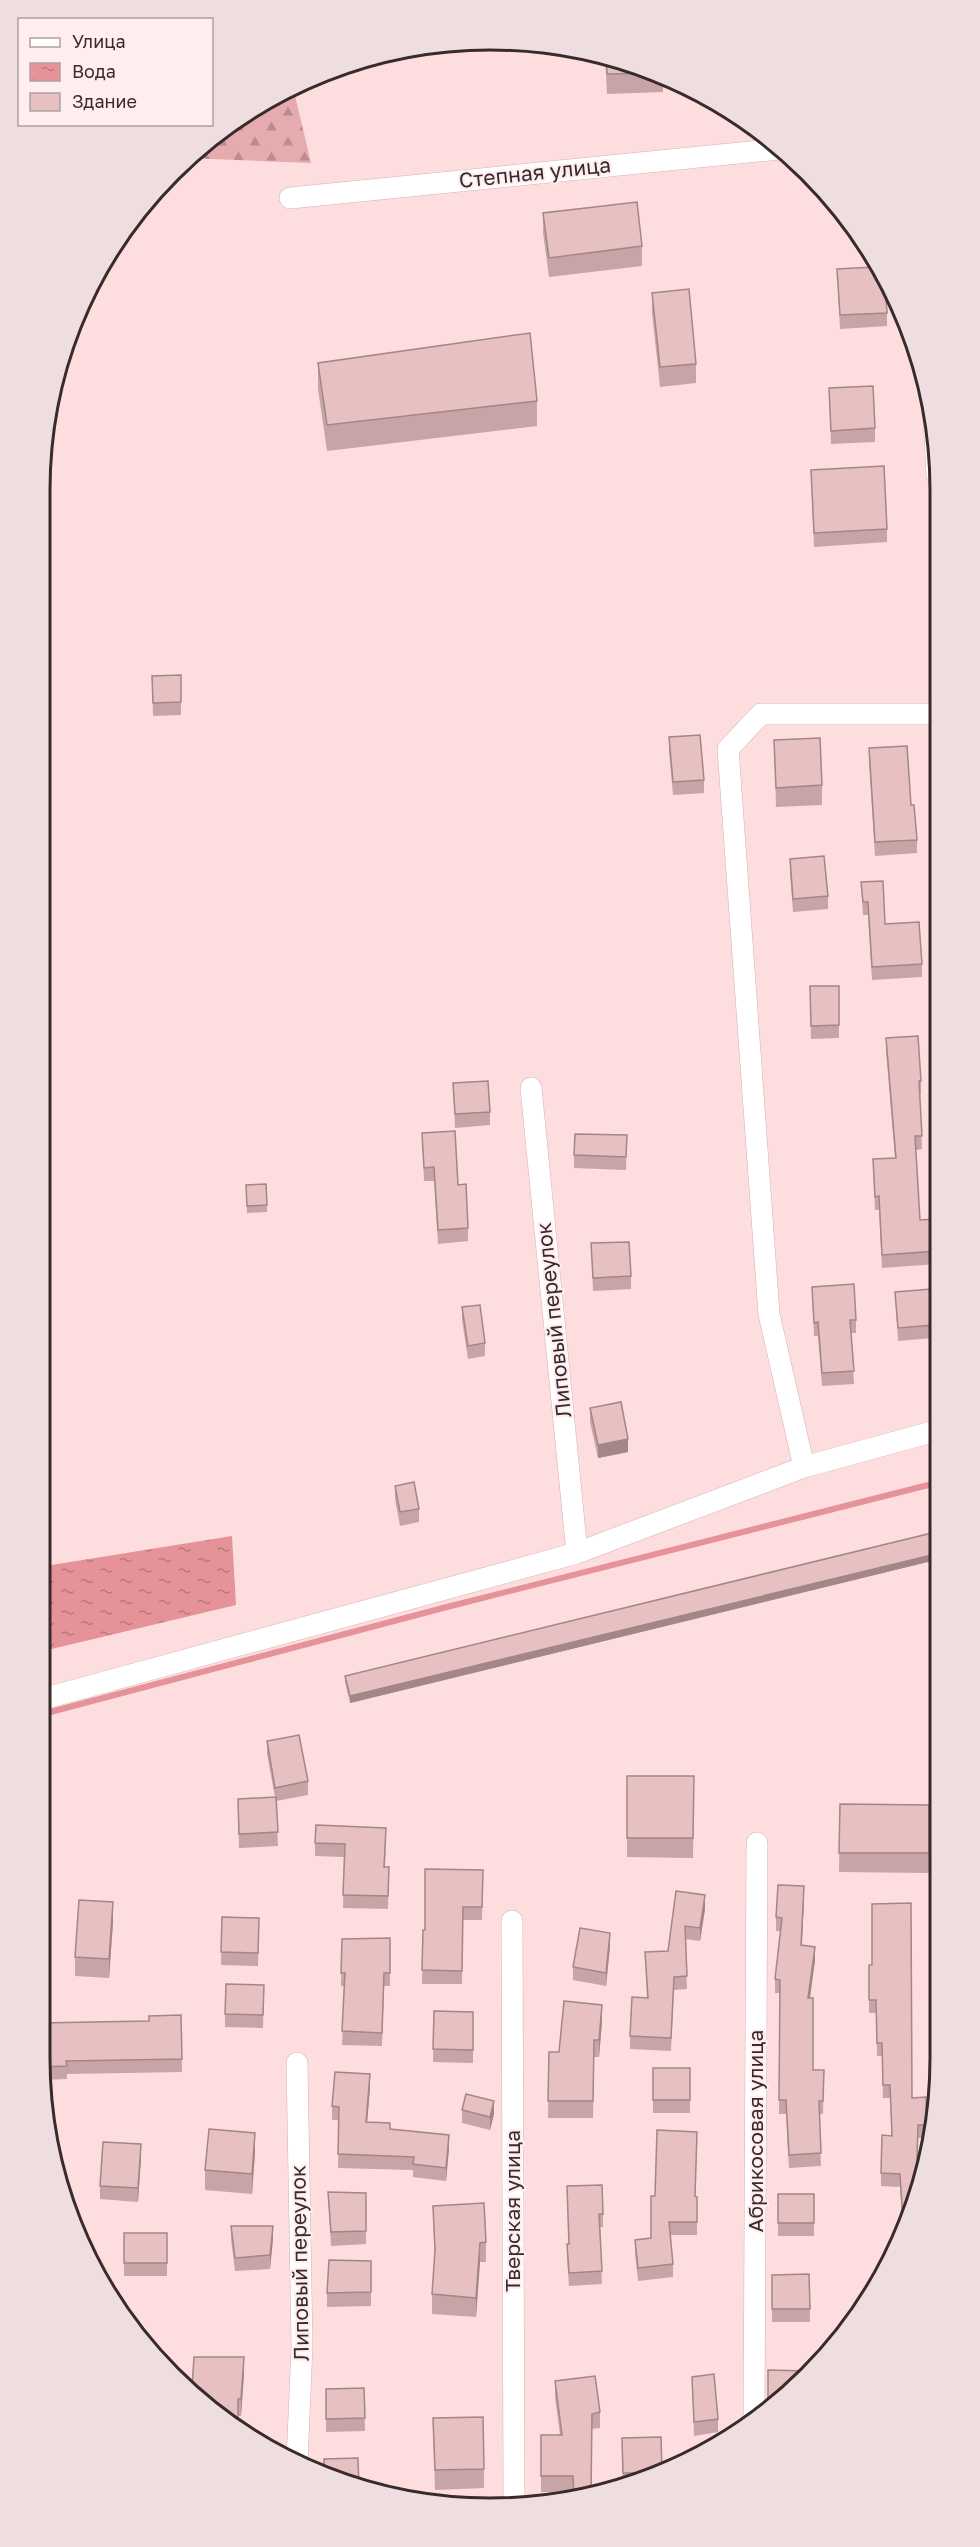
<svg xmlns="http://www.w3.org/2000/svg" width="980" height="2547" viewBox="0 0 980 2547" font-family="'Golos Text',sans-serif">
	<defs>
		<pattern id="forest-firs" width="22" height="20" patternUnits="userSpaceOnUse" patternTransform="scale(1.5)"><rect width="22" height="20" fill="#e5abaf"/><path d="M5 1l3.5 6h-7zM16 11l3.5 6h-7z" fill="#bb8b8f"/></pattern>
		<pattern id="water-ripples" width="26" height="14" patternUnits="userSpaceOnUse" patternTransform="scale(1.5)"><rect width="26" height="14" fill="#e59299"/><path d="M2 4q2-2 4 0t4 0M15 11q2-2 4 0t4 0" fill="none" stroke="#bb777d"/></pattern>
	</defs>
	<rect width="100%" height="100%" fill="#fdddde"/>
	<path fill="url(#forest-firs)" d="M293 87 311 163 186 158 265 99Z"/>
	<path fill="url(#water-ripples)" d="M232 1536 236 1605 39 1652V1567Z"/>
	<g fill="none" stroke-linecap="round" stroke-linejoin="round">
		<path stroke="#e59299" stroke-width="6" d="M39 1715 443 1608 940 1482"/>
		<defs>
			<path id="street" d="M290 198 779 149
				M934 417 937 475
				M531 1088 577 1553
				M804 1467 769 1314 728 749 761 714H938
				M39 1700 577 1553 804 1467 939 1430
				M512 1921 514 2501
				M297 2063 302 2346 297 2462
				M754 2419 757 1843"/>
		</defs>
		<use href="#street" stroke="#d7b1b3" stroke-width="22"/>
		<use href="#street" stroke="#fff" stroke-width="21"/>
	</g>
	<path fill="#c7a5a7" d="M605 54 663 80V92L607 94Z
		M543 213 642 246V266L549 277 543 233Z
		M837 269 887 313V326L840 329Z
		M652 293 696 364V383L660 387 652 313Z
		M318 363 537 401V426L327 451 318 389Z
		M829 388 875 428V442L831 444Z
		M811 470 887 529V542L814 547Z
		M181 675V715L153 716 152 676Z
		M669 737 704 780V793L673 795 669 751Z
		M774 740 822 785V805L776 807Z
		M869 748 911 805 917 840V853L875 856 869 761Z
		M790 859 828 896V909L793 912 790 873Z
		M861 882 885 924 922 964V977L872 980 868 915H863Z
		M810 986H839V1038L811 1039Z
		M886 1038 921 1081V1094H920L922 1149 916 1150 920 1220 937 1251V1264L882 1268 879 1210H875L873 1159 895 1158 886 1051Z
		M453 1083 490 1112V1125L455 1128Z
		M422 1133 468 1228V1241L438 1244 434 1181H424Z
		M627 1135 626 1170 574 1168V1155Z
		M246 1185 267 1205V1212L247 1213Z
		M591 1243 631 1276V1289L593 1291Z
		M812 1287 856 1320V1333H851L854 1384 822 1386 818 1336H814Z
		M895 1292 933 1325V1338L898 1341Z
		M462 1307 485 1343V1356L468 1359 462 1320Z
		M590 1408 628 1452 598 1458 590 1422Z
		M395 1486 419 1509V1522L400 1526 395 1499Z
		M940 1531V1559L350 1703 345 1682V1676Z
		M267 1741 308 1781V1795L276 1801 278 1846 239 1848 238 1799 275 1797 267 1754Z
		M627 1776H694L693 1858 627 1857Z
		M840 1804 929 1805V1873L839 1872Z
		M386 1841 385 1867H389L388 1909 343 1908 344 1857 315 1856V1843Z
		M483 1870 482 1920H463L462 1984H422L423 1930H425Z
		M676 1891 705 1909 700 1941 685 1939 687 1989 674 1990 671 2051 630 2049V2036L647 1998 645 1952 668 1951Z
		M804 1900 802 1945 815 1960 810 1998 813 2070H824L823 2114H819L821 2166 789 2168 786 2114H779L780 1993H775V1979L781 1931H776V1917Z
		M222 1917 259 1918 258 1966 221 1965Z
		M113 1922 109 1978 75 1976V1957Z
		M390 1938V1986H384L382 2046 342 2045 344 1986H341L342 1939Z
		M610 1946 606 1986 573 1980V1967Z
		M869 1965 912 2098 927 2125V2138H918L916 2188H920L903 2233 900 2187 881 2186V2173L892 2136 890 2098H883L882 2056H877L876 2013H869Z
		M264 1985 263 2028 225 2027V2014Z
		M434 2011 473 2012V2063L433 2062Z
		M181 2015 182 2072 67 2074V2079L43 2080 39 2057 149 2021Z
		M602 2022 599 2057H594L593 2118H548L549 2052H559Z
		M653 2068H690V2113H653Z
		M370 2088 367 2122 449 2148 446 2181 413 2177V2170L338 2168 339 2120H332V2106Z
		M462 2110 494 2114 490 2130 462 2123Z
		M697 2145 695 2196 697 2197V2235H670L673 2264V2277L638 2281 635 2253V2240L651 2238 655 2196Z
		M255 2152 252 2194 205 2190V2170Z
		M141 2158 138 2202 100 2199V2186Z
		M567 2186 603 2214V2227H600L602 2284 569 2286 567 2257V2244H569Z
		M328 2192 366 2193V2244L331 2246Z
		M778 2194H814V2236H778Z
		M433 2206 486 2242V2262H480L476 2317 432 2314V2294L435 2259Z
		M231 2226 273 2239 270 2269 235 2271 231 2239Z
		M124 2233H167V2276H124Z
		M371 2261V2306L327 2307V2293Z
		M809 2274 810 2322H772V2275Z
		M244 2374 241 2416H238L192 2388Z
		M692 2377 718 2419V2432L694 2436Z
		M555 2381 600 2412V2428L592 2429 578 2499H574L573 2492H541V2435H560L555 2397Z
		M364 2388 365 2431 326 2432V2389Z
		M433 2418 484 2469V2488L435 2490Z
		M661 2437 662 2474 623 2486 622 2438Z"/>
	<path fill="#a28688" d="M628 1439V1452L598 1458V1445Z
		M940 1553V1559L350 1703V1696Z
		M804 1886V1900L801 1958V1945Z
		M705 1895V1909L700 1941V1928Z
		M113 1902V1922L109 1978V1959Z
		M610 1933V1946L606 1986V1973Z
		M815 1947V1960L808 2011V1998Z
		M602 2005V2022L599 2057V2040Z
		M370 2074V2088L366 2135V2122Z
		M494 2101V2114L490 2130V2117Z
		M255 2133V2152L252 2194V2174Z
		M449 2135V2148L446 2181V2168Z
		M141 2144V2158L138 2202V2188Z
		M273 2226V2239L270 2269V2255Z
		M480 2243V2262L476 2317V2298Z
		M244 2357V2374L241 2416V2399Z"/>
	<path fill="#e7c0c2" stroke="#a28688" stroke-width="1.5" d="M606 54H607L647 73 607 74Z
		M637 202 642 246 549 258 543 213Z
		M875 267 885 283 887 313 840 315 837 269Z
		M689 289 696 364 660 367 652 293Z
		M530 333 537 401 327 425 318 363Z
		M873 386 875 428 831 431 829 388Z
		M884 466 887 529 814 533 811 470Z
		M181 675V702L153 703 152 676Z
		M700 735 704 780 673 782 669 737Z
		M820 738 822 785 776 788 774 740Z
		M907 746 911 805H914L917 840 875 842 869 748Z
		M824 856 828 896 793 899 790 859Z
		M883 881 885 924 919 922 922 964 872 967 868 902H863L861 882Z
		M810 986H839V1025L811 1026Z
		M918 1036 921 1081H919L922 1136H915L920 1220 935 1219 937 1251 882 1255 879 1196 875 1197 873 1159 896 1158 886 1038Z
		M488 1081 490 1112 455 1114 453 1083Z
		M455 1131 458 1185 466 1184 468 1228 438 1230 434 1167 424 1168 422 1133Z
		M575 1134 627 1135 626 1157 574 1155Z
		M266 1184 267 1205 247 1206 246 1185Z
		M629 1242 631 1276 593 1278 591 1243Z
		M854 1284 856 1320H850L854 1371 822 1373 818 1322 814 1323 812 1287Z
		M931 1289 933 1325 898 1328 895 1292Z
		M480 1305 485 1343 468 1346 462 1307Z
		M621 1402 628 1439 598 1445 590 1408Z
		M414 1482 419 1509 400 1512 395 1486Z
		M940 1531V1553L350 1696 345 1676Z
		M299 1735 308 1781 275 1788 267 1741Z
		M627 1776H694L693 1838H627Z
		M276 1797 278 1832 239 1834 238 1799Z
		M840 1804 929 1805V1853H839Z
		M316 1825 386 1828 384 1867H389L388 1896 343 1895 345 1844 315 1843Z
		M425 1869 483 1870 482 1907H463L462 1971 422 1970 423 1930H425Z
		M778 1885 804 1886 801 1945 815 1947 808 1998H813V2070H824L823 2101H819L821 2153 789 2155 786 2100H779L780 1980 775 1979 782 1918 776 1917Z
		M676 1891 705 1895 700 1928 685 1926 687 1976 674 1977 671 2038 630 2036 632 1997 648 1998 645 1952 668 1951Z
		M79 1900 113 1902 109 1959 75 1957Z
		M911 1903 912 2098 926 2097 927 2125H918L916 2188H920L908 2220H903L900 2174 881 2173 882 2135 892 2136 890 2085H883L882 2043H877L876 2000H869V1965H872V1904Z
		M222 1917 259 1918 258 1953 221 1952Z
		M580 1928 610 1933 606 1973 573 1967Z
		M390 1938V1973H384L382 2033 342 2031 345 1973H341L342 1939Z
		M226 1984 264 1985 263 2015 225 2014Z
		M564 2001 602 2005 599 2040H594L593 2101H548L549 2052H559Z
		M434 2011 473 2012V2050L433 2049Z
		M181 2015 182 2059 66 2061 67 2066 41 2067 39 2057V2023L149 2021V2016Z
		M653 2068H690V2100H653Z
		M335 2072 370 2074 366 2122 390 2123V2129L449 2135 446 2168 413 2164 414 2157 338 2154 339 2107 332 2106Z
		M466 2094 494 2101 490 2117 462 2110Z
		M209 2129 255 2133 252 2174 205 2170Z
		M657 2130 697 2132 695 2196 697 2197V2222H669L673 2264 638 2268 635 2240 651 2238V2196H655Z
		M103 2142 141 2144 138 2188 100 2186Z
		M602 2185 603 2214H599L602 2271 569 2273 567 2244H569L567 2186Z
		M328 2192 366 2193V2231L331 2232Z
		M778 2194H814V2223H778Z
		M484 2203 486 2242 480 2243 476 2298 432 2294 435 2250 433 2206Z
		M231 2226H273L270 2255 235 2258Z
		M124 2233H167V2263H124Z
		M329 2260 371 2261V2292L327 2293Z
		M809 2274 810 2309H772V2275Z
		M194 2357H244L241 2399H238V2426L192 2388Z
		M768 2370 806 2371 772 2403H768Z
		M714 2374 718 2419 694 2422 692 2377Z
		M595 2376 600 2412 592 2414 591 2495 578 2499H574L573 2476H541V2435H562L555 2381Z
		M364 2388 365 2418 326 2419V2389Z
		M483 2417 484 2469 435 2470 433 2418Z
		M661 2437 662 2473H623L622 2438Z
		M358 2458 359 2487 345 2484 324 2475V2459Z"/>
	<g text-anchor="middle" stroke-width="4.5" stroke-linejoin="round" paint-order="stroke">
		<g font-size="21" fill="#392a2b" stroke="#ffeeef">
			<text transform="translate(535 173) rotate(-6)" y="7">Степная улица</text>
			<text transform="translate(554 1320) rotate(-96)" y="7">Липовый переулок</text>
			<text transform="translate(756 2131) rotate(-90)" y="7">Абрикосовая улица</text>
			<text transform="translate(513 2211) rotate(-90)" y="7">Тверская улица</text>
			<text transform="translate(300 2263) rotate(-91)" y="7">Липовый переулок</text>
		</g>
	</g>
	<path d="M0 0H980V2547H0ZM490 50H490A440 440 0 0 1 930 490V2058A440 440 0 0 1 490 2498H490A440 440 0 0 1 50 2058V490A440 440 0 0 1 490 50Z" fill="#efdedf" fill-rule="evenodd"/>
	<path fill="none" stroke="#392a2b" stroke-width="3" d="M490 50H490A440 440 0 0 1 930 490V2058A440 440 0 0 1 490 2498H490A440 440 0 0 1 50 2058V490A440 440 0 0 1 490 50Z"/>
	<rect x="18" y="18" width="195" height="108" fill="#ffeeef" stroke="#b0a0a1" stroke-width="1.5"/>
	<rect x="30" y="38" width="30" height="9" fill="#ffffff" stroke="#b0a0a1" stroke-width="1.5"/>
	<text x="72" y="48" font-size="18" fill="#392a2b">Улица</text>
	<rect x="30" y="63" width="30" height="18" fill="url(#water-ripples)" stroke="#b0a0a1" stroke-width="1.5"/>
	<text x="72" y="78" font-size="18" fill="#392a2b">Вода</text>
	<rect x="30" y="93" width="30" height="18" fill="#e7c0c2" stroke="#b0a0a1" stroke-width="1.5"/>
	<text x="72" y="108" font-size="18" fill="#392a2b">Здание</text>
</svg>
